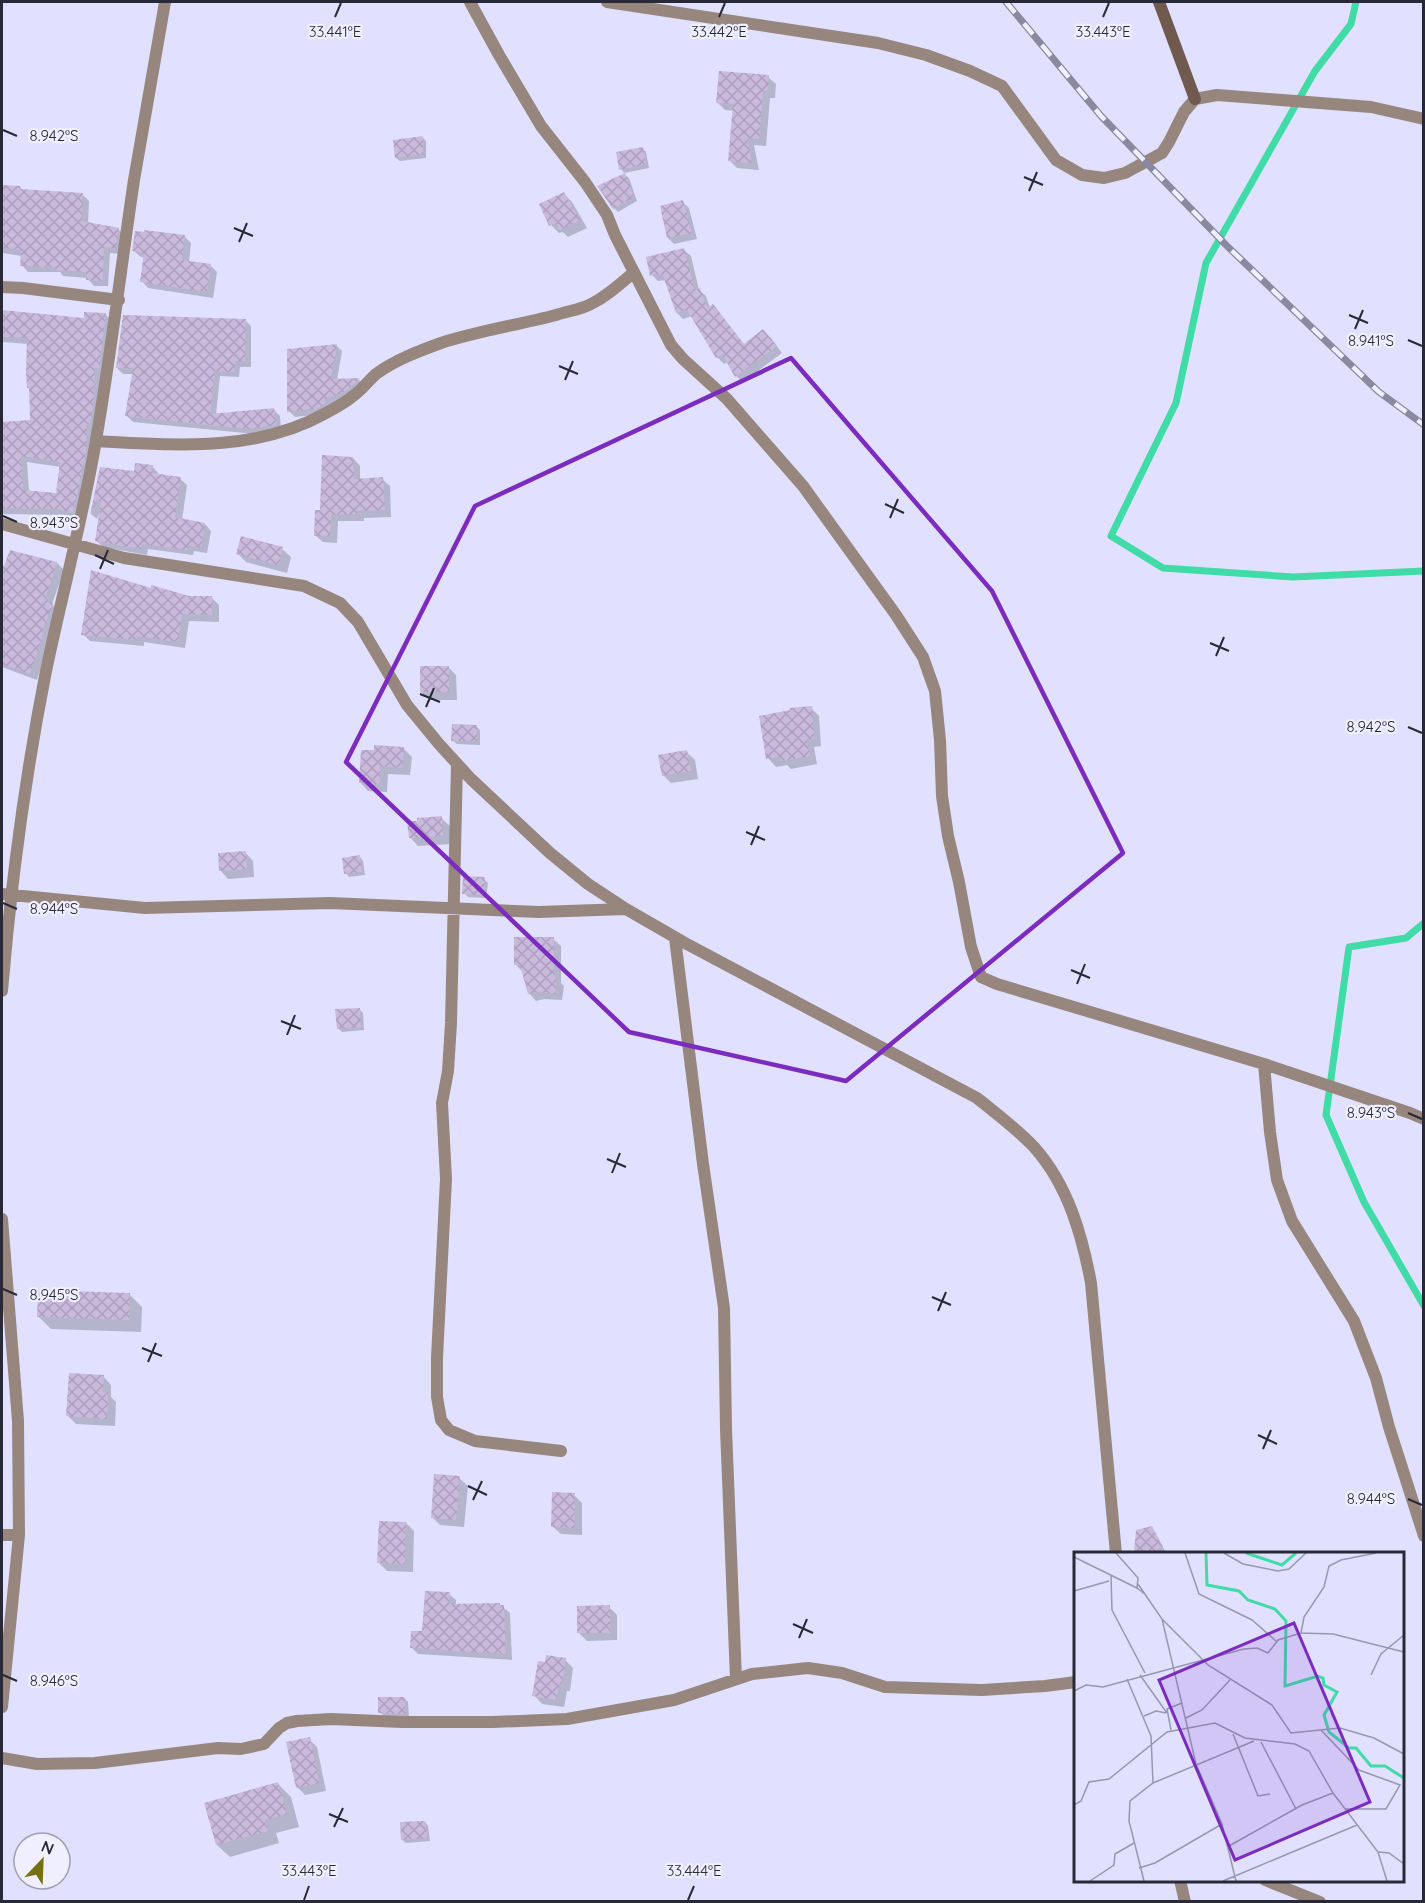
<svg xmlns="http://www.w3.org/2000/svg" width="1425" height="1903" viewBox="0 0 1425 1903" font-family="Quicksand,sans-serif">
	<defs>
		<pattern id="building-cross-hatch" width="8" height="8" patternUnits="userSpaceOnUse" patternTransform="scale(1.5)"><rect width="8" height="8" fill="#c9b9dc"/><path d="M0 0l8 8M0 8l8-8" fill="none" stroke="#ad9fbd"/></pattern>
	</defs>
	<rect width="100%" height="100%" fill="#e1e1ff"/>
	<path fill="#0003" fill-rule="evenodd" d="M768 77 776 84 775 98H770L766 146 754 145 759 170 737 168 730 161 734 111 725 110 718 103Z
		M422 137 426 141V158L400 161 396 158Z
		M642 148 646 152 649 168 624 173 621 169Z
		M625 175 629 178 637 201 618 212 614 208Z
		M2 187H20L23 191 82 194 89 201 88 224 118 229 125 236 122 254 110 253 108 286H94L87 278 63 276 60 272H28L22 265V256L2 253Z
		M564 194 572 202 587 228 568 237 563 232 559 233 551 225Z
		M682 202 689 208 697 239 674 244 668 238Z
		M184 236 191 243 189 262 210 265 217 272 213 298 148 288 142 281 145 258 141 257 134 251Z
		M684 250 691 256 699 290 706 296 710 308 745 346 770 337 782 353 743 382 736 376 728 362 724 364 717 357 692 316 683 319 677 313 666 280 658 281 652 275Z
		M2 312 85 319 106 315 113 322 80 519 67 515 2 514V423L31 421 29 344 2 342ZM27 462 61 467 57 495 29 492Z
		M245 320 251 326V367H240L239 377 220 376 216 415 274 410 280 416 281 430 255 434 133 422 127 416 134 374H123L117 368Z
		M336 345 342 351 337 380H359L365 385 322 414 295 417 289 411Z
		M353 458 360 466V480L382 479 390 486 391 517 364 518V521H338L337 543 323 542 315 535 322 512Z
		M152 466 158 473V475L180 479 187 485 182 520 205 524 211 531 207 553 194 551 193 555 148 549 147 555 103 547 97 541 100 511 97 519 91 514 101 468 135 473Z
		M282 549 291 557 287 573 246 562 238 554Z
		M11 552 57 563 64 570 52 604 59 611 37 680 2 667V567L6 568Z
		M152 589 188 597 212 598 219 605V622L189 621 185 648 144 642V646L90 641 83 634Z
		M448 667 456 675 457 700H430L421 692Z
		M811 708 819 716 821 746 814 747 817 764 791 769 787 765 776 767 768 758Z
		M476 726 480 730V745L457 744 453 741Z
		M403 748 412 757 410 775 388 774 387 792 368 791 360 782 362 751Z
		M686 752 695 760 698 779 671 783 663 775Z
		M441 818 450 826 451 844 418 846 410 837 418 822Z
		M245 852 253 861 254 877 228 879 220 870Z
		M360 857 363 861 365 875 349 877 346 873Z
		M484 879 488 883 486 898 468 897 464 893Z
		M553 939 561 946V983L564 986 562 1000 544 999 536 1001 529 993 523 972 516 965Z
		M359 1009 363 1013 364 1030 342 1032 338 1028Z
		M129 1294 142 1307 141 1332 51 1329 39 1317Z
		M103 1376 111 1385V1397L116 1402 115 1426 76 1424 68 1416Z
		M459 1478 468 1486 464 1527 440 1525 432 1517Z
		M574 1495 582 1503V1535L561 1534 552 1526Z
		M406 1523 414 1531 413 1572 387 1571 379 1563Z
		M1152 1527 1165 1551 1159 1554H1138L1136 1552Z
		M449 1594 456 1600V1605L499 1604 510 1613 512 1660 418 1654 412 1648Z
		M609 1607 617 1615V1640L587 1641 579 1633Z
		M565 1660 573 1668 570 1691H567L564 1707 542 1704 534 1695 547 1664Z
		M404 1698 408 1702 409 1717 384 1716 380 1712Z
		M309 1739 317 1747 326 1791 305 1795 297 1787Z
		M278 1784 291 1797 299 1827 276 1833 279 1843 230 1857 217 1845 206 1804Z
		M425 1822 428 1826 430 1841 406 1843 402 1840Z"/>
	<g fill="none" stroke-linecap="round" stroke-linejoin="round">
		<path stroke="#40dba7" stroke-width="7" d="M1356 2 1351 24 1315 71 1206 263 1176 403 1111 536 1163 568 1293 577 1424 571
			M1424 923 1406 938 1349 947 1326 1115 1364 1202 1424 1306"/>
	</g>
	<path fill="url(#building-cross-hatch)" fill-rule="evenodd" d="M719 71 769 75 768 91H763L759 139 747 138 752 163 728 161 733 104 716 103Z
		M423 136V154L395 158 393 140Z
		M643 147 646 164 619 170 616 152Z
		M625 173 634 197 613 209 597 186Z
		M2 185 20 186V189L83 193 82 221 119 228 116 249 104 247 103 281 86 280V272L55 270 56 267 20 266 21 250 2 248Z
		M564 192 580 220 559 230 556 223 549 226 539 204Z
		M683 200 692 233 667 238 660 206Z
		M144 230 185 235 182 260 211 264 207 292 140 282 144 253 132 251 135 231 144 232Z
		M684 248 695 290 700 288 707 308 713 304 744 344 763 329 777 346 735 377 722 354 723 355 716 358 687 310 676 313 662 273 650 276 646 257Z
		M2 310 84 318V312L106 313 99 368H95L93 406 90 423H87L86 452 73 513 59 509 2 508V422L30 420 29 388H27L26 372 27 338 2 337ZM21 456 60 462 56 493 23 490Z
		M123 315 246 319 245 362 235 361 234 372 215 371 210 414 274 408 276 425 248 429 125 416 133 368H116Z
		M337 344 331 379 360 378 344 392 324 399 325 404 315 409 287 412V349Z
		M322 455 353 457 354 479 383 477 385 510 357 511V514L331 515 330 536H314L315 510H320Z
		M135 463 153 465 152 473 181 477 175 517 205 523 201 548 188 545 187 550 142 544 141 549 95 541 101 501 96 500 94 510H92L90 515 100 467 134 471Z
		M241 536 283 547 279 565 236 554Z
		M10 550 57 562 45 600 53 603 51 609 42 631 44 632 30 674 2 664V565L4 566Z
		M91 570 151 588V585L189 596H212V615L182 614 178 642 137 636V640L81 635Z
		M420 666H449V692H420Z
		M812 706 814 739H806L810 756 781 761V757L766 759 759 716 790 710V708Z
		M452 724 477 725V741H451Z
		M374 745 404 747 402 768 380 766V784L359 783 361 750H374Z
		M687 750 691 771 662 776 658 755Z
		M442 816 443 836 409 838 407 821H417V818Z
		M246 851 247 869 219 871 218 853Z
		M360 855 362 872 344 874 342 858Z
		M463 876 485 877 483 895 462 894Z
		M514 937H554V977H557L555 994 536 992 528 994 520 965H514Z
		M360 1008 361 1027 337 1029 335 1009Z
		M38 1290 130 1293 129 1320 37 1317Z
		M69 1373 104 1375 103 1392H108L107 1419 66 1416Z
		M434 1474 460 1476 456 1520 431 1518Z
		M552 1492 575 1493 574 1528 551 1527Z
		M379 1521 406 1522 405 1564 377 1563Z
		M1152 1526 1163 1547 1148 1553 1134 1552 1136 1530Z
		M425 1591 450 1592 449 1604 500 1603V1605H504L506 1654 410 1648 411 1631H422Z
		M610 1605V1633H577V1606Z
		M546 1655 566 1658 562 1684 559 1683 556 1700 532 1696 538 1661 545 1662Z
		M378 1697H404L406 1714 378 1713Z
		M310 1737 319 1783 296 1788 286 1742Z
		M278 1782 287 1814 265 1820 268 1831 216 1845 204 1803Z
		M425 1821 427 1838 401 1840 400 1822Z"/>
	<g fill="none" stroke-linecap="round" stroke-linejoin="round">
		<path stroke="#96867e" stroke-width="12" d="M470 2 499 55 541 126 585 182 607 215 615 235 671 345 683 359 727 399 803 486 896 615 923 657 935 691 940 740 942 796 948 836 959 882 971 947 981 977 997 984 1264 1064 1410 1113 1424 1119
			M607 2 878 43 926 55 970 71 1002 86 1056 160 1082 175 1104 178 1125 173 1162 153 1169 142 1184 112 1195 99 1217 95 1371 107 1424 119
			M2 287 23 288 119 300
			M96 441C174 445 255 453 326 413 335 408 345 403 353 396 362 390 368 381 376 374 395 360 419 351 441 343 478 331 518 325 556 315 567 311 580 310 591 304 607 296 620 284 634 272
			M2 524 124 558 304 586 340 603 358 622 407 705 439 744 471 779 550 853 588 884 626 909 685 943 977 1098C997 1114 1017 1129 1034 1147 1068 1185 1082 1235 1091 1283L1116 1554
			M457 764 451 1023 448 1071 442 1103 446 1179 437 1358V1397L441 1420 449 1430 475 1441 561 1451
			M2 894 145 908 330 903 539 912 626 909
			M675 938 703 1164 724 1308 726 1429 736 1679
			M2 991C11 883 25 777 46 671 62 594 83 518 96 440 111 354 121 267 134 180 144 121 155 61 165 2
			M1264 1064 1270 1132 1277 1180 1292 1221 1354 1321 1376 1378 1389 1427 1424 1536
			M2 1219 18 1421 19 1535 2 1707
			M2 1535H19
			M2 1758 37 1764 95 1763 218 1748 241 1749 264 1744 279 1728 287 1723 297 1721 331 1719 402 1722H493L567 1719 674 1700 752 1674 808 1668 842 1673 885 1687 982 1690 1045 1686 1076 1682
			M1180 1880 1185 1902
			M1265 1880 1320 1902"/>
		<path stroke="#70594f" stroke-width="12" d="M1159 2 1195 99"/>
		<defs>
			<path id="rail" d="M1006 2 1101 116 1227 246 1379 392 1424 425"/>
		</defs>
		<use href="#rail" stroke="#8a89a0" stroke-width="7"/>
		<use href="#rail" stroke="#efefff" stroke-width="4.5" stroke-dasharray="14" stroke-linecap="butt"/>
	</g>
	<path fill="none" stroke="#7b2cbf" stroke-width="4.5" stroke-linejoin="round" d="M791 358 992 591 1123 853 846 1081 629 1032 346 762 475 506Z"/>
	<path fill="none" stroke="#292836" stroke-width="2" d="M335 17 341 3M719 17 725 3M1103 17 1109 3M3 130 17 136M1024 177 1043 185M1029 191 1037 172M234 228 253 236M239 242 247 223M1349 315 1368 323M1355 329 1363 310M1408 340 1422 346M559 366 578 374M565 380 573 361M885 504 904 513M3 516 17 522M890 518 898 499M95 555 114 564M100 569 108 550M1210 643 1229 651M1216 656 1224 637M420 694 440 702M426 707 434 688M1408 727 1422 733M746 832 765 840M751 845 759 826M3 903 17 909M1071 970 1090 978M1077 984 1085 964M281 1021 301 1029M287 1035 295 1015M1408 1113 1422 1119M607 1159 626 1167M612 1173 620 1153M3 1289 17 1295M932 1297 951 1305M938 1311 946 1292M142 1348 162 1356M148 1362 156 1343M1258 1435 1277 1444M1263 1449 1271 1430M468 1486 487 1495M1408 1499 1422 1505M473 1500 482 1481M793 1624 813 1633M799 1638 807 1619M3 1675 17 1681M329 1814 348 1822M334 1827 343 1808M304 1900 309 1886M688 1900 694 1886"/>
	<g transform="translate(1074 1552)">
		<rect width="330" height="330" fill="#e1e1ff"/>
		<path fill="none" stroke="#40dba7" stroke-width="3" d="M132 1 133 33 165 39 174 48 201 57 212 69 211 134 244 124 249 126 250 133 263 140 250 163 255 180 275 196H282L297 214H311L330 226M172 1 208 13 222 1"/>
		<path fill="none" stroke="#9797af" stroke-width="1.5" d="M42 1 64 26 63 36 72 43M111 1 125 42 178 68 202 89M150 1 169 12 204 19 215 17 232 1M0 5 63 36M37 23 38 58 71 121M64 32 88 67 122 212 148 272 162 329M0 39 35 29M88 67 134 113 198 153 217 181 266 176 300 186 330 202M227 81 230 65 250 35 255 14 267 8 302 1M66 123 93 161M297 123 307 102 330 83M53 127 77 184 79 231M0 139 12 133 29 135 170 97 183 96 194 101 204 88 227 81 259 82 330 100M70 164 82 159 92 161M112 166 128 158 156 128M97 178 93 157 108 151M247 178 285 218 326 233 312 257H271M159 182 184 244 196 242M187 190 222 257M0 253 7 249 15 230 35 227 93 180 141 171 171 186 221 192 235 199 259 241 304 300 313 329M155 294 228 253 259 241M304 300 315 301 330 312M65 316 81 311 148 272M16 329 40 313 41 302 60 291M70 329 55 269 56 249 79 231 180 189M149 329 283 273"/>
		<path fill="#7b2cbf" fill-opacity="0.15" stroke="#7b2cbf" stroke-width="3" d="M220 71 296 250 161 308 85 128Z"/>
		<rect width="330" height="330" fill="none" stroke="#292836" stroke-width="3"/>
	</g>
	<g font-size="15" text-anchor="middle" fill="#292836" stroke="#efefff" stroke-width="4.5" stroke-linejoin="round" paint-order="stroke">
		<text x="335" y="37">33.441°E</text>
		<text x="719" y="37">33.442°E</text>
		<text x="1103" y="37">33.443°E</text>
		<text x="54" y="141">8.942°S</text>
		<text x="1371" y="346">8.941°S</text>
		<text x="54" y="528">8.943°S</text>
		<text x="1371" y="732">8.942°S</text>
		<text x="54" y="914">8.944°S</text>
		<text x="1371" y="1118">8.943°S</text>
		<text x="54" y="1300">8.945°S</text>
		<text x="1371" y="1504">8.944°S</text>
		<text x="54" y="1686">8.946°S</text>
		<text x="309" y="1876">33.443°E</text>
		<text x="694" y="1876">33.444°E</text>
	</g>
	<rect width="1425" height="1903" fill="none" stroke="#292836" stroke-width="6"/>
	<g transform="translate(42 1861) rotate(23)"><circle r="28" fill="#efefff" stroke="#a09faf" stroke-width="1.5"/>
	<path d="M0-4.5L10 22L0 15L-10 22Z" fill="#757011"/>
	<text y="-9" font-size="16" font-weight="bold" text-anchor="middle" fill="#292836">N</text>
	</g>
</svg>
